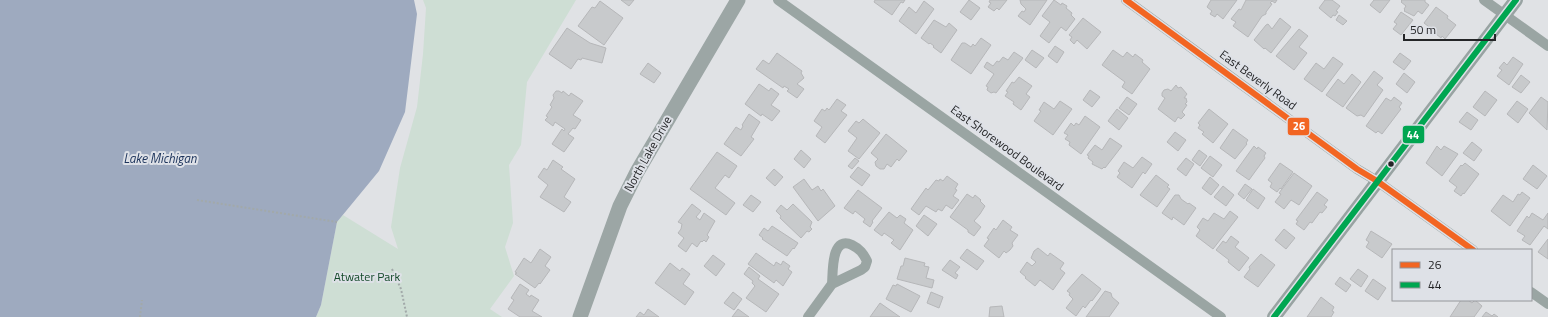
<svg xmlns="http://www.w3.org/2000/svg" width="1548" height="317" viewBox="0 0 1548 317" font-family="'Titillium Web',sans-serif">
	<rect width="100%" height="100%" fill="#e0e2e5"/>
	<path fill="#ceded4" d="M423 0H576L527 82 521 145 509 165 513 223 505 247 514 276 490 309 502 317H316L321 305 337 222 343 215 398 249 391 227 400 168 417 107 423 54 426 8Z"/>
	<path fill="#9eaabf" d="M0 0H414L417 14 405 112 379 171 337 222 321 305 316 317H0Z"/>
	<path fill="#c8cacc" stroke="#b6b7b9" d="M621 0H634L629 6Z
		M875 0H905L903 3 901 2 892 15 874 2Z
		M969 0 980 8 971 20 960 12Z
		M990 0H1007L999 10 997 8 994 11 988 7 991 3 989 2Z
		M1020 0H1047L1030 25 1018 16 1022 11 1024 12 1026 9 1021 4Z
		M1054 0 1061 5 1062 3 1067 6 1066 8 1072 13 1071 15 1075 19 1066 31 1061 27 1049 43 1040 36 1050 22 1042 16Z
		M1211 0H1237L1223 19 1217 14 1215 17 1210 14 1212 11 1207 7Z
		M1246 0H1277L1275 3 1272 1 1270 3 1272 4 1266 12V14L1262 16 1248 37 1233 26 1236 22 1231 19 1239 9 1241 10Z
		M1325 0H1332L1340 6 1336 11 1338 12 1335 16 1333 15 1331 18 1319 8Z
		M1374 0H1390L1380 13 1370 5Z
		M1401 0H1425V2L1429 5 1422 14 1418 11 1414 16 1404 11 1405 10 1404 9 1406 6 1401 2 1402 1Z
		M600 1 623 18 604 45 578 26 592 7 595 8Z
		M924 1 934 9 916 34 899 21 909 7 916 13Z
		M1436 7 1448 16 1447 18 1456 25 1445 39 1442 36 1441 38 1436 34 1437 33 1424 23Z
		M1401 12 1413 20 1401 35 1393 29 1397 24 1394 22Z
		M1339 15 1347 21 1343 25 1336 20Z
		M1083 18 1101 32 1087 49 1077 40 1074 44 1070 40 1072 37 1069 35Z
		M1280 18 1291 27 1271 53 1265 48 1264 49 1254 40 1266 25 1268 24 1272 29Z
		M934 20 946 27 949 23 957 30 941 53 933 47 934 46 930 43 929 44 921 38Z
		M567 28 590 43 606 48 602 63 582 58 581 60 578 59 571 69 549 54Z
		M1299 29 1308 36 1299 47 1307 53 1294 70 1276 56Z
		M981 38 991 45 971 74 951 60 962 43H965L971 47 973 44 975 46Z
		M1055 46 1064 52 1057 63 1048 56Z
		M1032 50 1044 58 1036 68 1025 60Z
		M1113 50 1123 57 1127 52 1133 57 1135 54 1143 60 1142 62 1150 69 1132 94 1122 87 1125 82 1102 65Z
		M1014 52 1023 58 996 93 994 92 991 93 987 90 988 87 986 86 994 74 984 67 987 62 993 66 997 61 999 62 1003 57 1008 60Z
		M777 53 802 71 801 73 804 78 797 84 804 89 797 98 787 91 789 89 784 86 783 88 756 69 763 60 769 64Z
		M1400 53 1411 61 1404 70 1393 62Z
		M1333 57 1343 64 1322 92 1304 79 1316 63 1324 69Z
		M1513 57 1523 64 1509 85 1497 76 1502 70 1499 68 1504 62 1507 65Z
		M648 63 661 73 654 83 640 74Z
		M1374 71 1383 78 1377 85 1383 90 1364 117 1361 115 1357 116 1346 108Z
		M1404 73 1415 82 1407 93 1396 84Z
		M1352 74 1361 82 1343 107 1326 95 1338 79 1344 84Z
		M1521 75 1530 82 1521 93 1512 87Z
		M1019 77 1032 86 1026 94 1030 97 1021 110 1013 104 1014 102 1005 96 1008 92 1006 91 1012 82 1014 83Z
		M759 84 769 91 771 88 779 94 771 105 780 111 772 121 762 114 761 116 745 104Z
		M1176 85 1178 88 1181 87 1187 94 1184 98H1186L1187 102 1185 104 1187 105 1182 112 1185 115 1181 119 1178 117 1175 122 1158 109 1165 98 1162 96V93L1164 90 1168 89 1171 91Z
		M1090 90 1100 97 1092 107 1083 100Z
		M556 91H559L562 93 563 91 569 96 571 93 583 101 573 115 581 120 575 129 573 128 568 134 574 138 564 152 552 144 562 129 564 131 565 129 555 122 553 126 545 120 548 117 546 116 552 107 550 105 554 98 553 95Z
		M1485 91 1497 100 1485 116 1473 107Z
		M1127 97 1137 104 1129 115 1119 108Z
		M1394 97 1402 103 1399 107 1401 109 1382 134 1378 131 1376 133 1366 126 1386 98 1391 101Z
		M1541 97 1548 102 1547 130 1529 113Z
		M837 99 846 105 841 111 847 115 825 143 816 136 822 127 814 121 822 109 825 111 827 108 829 110Z
		M1060 101 1072 109 1053 135 1034 121 1041 111 1039 110 1044 102 1054 109Z
		M1517 101 1528 109 1518 123 1507 114Z
		M1117 109 1128 118 1119 130 1108 121Z
		M1209 109 1228 124 1213 143 1202 134 1204 132 1198 128 1200 125 1198 123Z
		M1467 112 1478 120 1471 130 1459 122Z
		M749 114 760 122 751 137 754 139 741 156 724 144 736 127 741 130 743 126 742 125Z
		M1085 116 1100 127 1081 154 1069 145 1070 142 1065 139 1068 135 1064 133 1071 123 1074 126 1076 123 1079 125Z
		M863 119 880 133 859 159 848 151 857 138 848 131 856 121 859 123Z
		M1233 129 1248 140 1246 143 1247 144 1235 159 1220 148Z
		M1175 132 1186 140 1178 151 1167 142Z
		M886 134 907 151 899 161 897 159 891 167 887 164 884 169H880L876 166 875 162 878 159 871 153Z
		M1110 138 1122 146 1105 168 1104 167 1102 169 1092 164 1093 162 1088 158 1089 156 1087 155 1095 145 1102 150Z
		M1472 142 1482 150 1474 161 1463 153Z
		M1254 146 1257 149 1258 147 1266 153 1264 156 1265 158 1249 180 1236 171Z
		M1437 146 1441 150 1444 146 1458 154 1442 176 1426 163Z
		M801 150 811 159 804 168 794 159Z
		M1199 150 1207 156 1200 166 1192 160Z
		M717 152 737 166 729 178 725 175 715 188 735 203 726 215 690 189Z
		M1210 156 1222 165 1213 177 1201 168Z
		M1142 157 1152 164 1145 174 1143 172 1132 188 1117 177 1120 173 1118 171 1124 162 1133 168Z
		M855 158 859 161 852 169 848 166Z
		M1186 158 1194 164 1186 176 1177 169Z
		M553 160 563 167 561 169 575 179 564 197 571 202 564 212 540 197 548 185 538 177 544 168 547 170Z
		M1280 163 1293 172 1281 189 1280 188 1277 192 1270 187 1272 183 1268 180Z
		M1465 163 1479 174 1464 194 1463 193 1461 196 1454 191 1457 187 1449 181 1461 165 1462 166Z
		M1533 165 1547 176 1537 189 1523 179Z
		M858 167 870 175 862 186 850 177Z
		M774 169 783 177 775 186 766 178Z
		M1294 173 1312 186 1299 205 1291 200 1284 209 1275 202 1281 194 1279 193Z
		M1156 175 1169 185 1167 187 1170 189 1157 207 1140 195Z
		M947 176 958 184 955 189 957 190 953 196 959 200 952 209 946 205 942 211 938 209 936 212 926 206 919 215 911 209 926 188 928 190 936 180 939 181 940 179 943 181Z
		M1210 177 1219 185 1211 195 1202 188Z
		M804 179 812 190 818 186 821 191 823 189 835 206 818 221 793 187Z
		M1245 184 1252 189 1244 199 1238 194Z
		M1223 186 1234 195 1226 206 1214 197Z
		M1253 189 1265 198 1258 209 1246 200Z
		M858 190 882 208 872 221 873 222 870 227 863 222 865 219 855 211 853 214 844 208Z
		M1317 192 1328 200 1324 205 1327 207 1322 213 1320 212 1312 223 1310 222 1304 230 1296 224 1298 221 1296 220Z
		M1522 192 1530 198 1510 226 1491 211 1503 195 1513 202 1518 194 1520 195Z
		M967 194 973 198 975 195 981 200 980 201 985 206 980 214 974 221 981 227 974 236 968 232V230L950 217Z
		M751 195 761 202 753 212 743 205Z
		M1175 195H1179L1181 199 1188 204 1189 203 1196 208 1184 225 1173 217 1172 220 1162 213Z
		M692 204 701 211 696 217 700 220 704 213 715 221 707 235 709 237 706 242 704 240 702 242 701 241 697 247 692 243 686 252 678 246 684 238 678 233 681 229 682 224 678 222Z
		M793 204 812 222 810 227 812 229 809 232 807 231 801 238 780 218 781 216 776 211 781 205 787 210Z
		M1230 211 1238 217 1213 249 1196 236 1200 230 1197 227 1203 218 1208 221 1214 213 1224 219Z
		M889 212 897 218 900 215 906 219 904 223 913 230 900 250 891 243 894 240 884 233 882 236 874 230Z
		M1532 213 1543 220 1548 213V229L1544 226 1530 245 1522 240 1525 236 1517 231 1527 216 1529 218Z
		M924 215 937 224 928 236 916 226Z
		M1003 220 1012 227 1010 230 1018 235 1012 243 1013 246 1010 250 1006 253 1004 251 999 258 984 246 989 239 987 238 994 228 996 230Z
		M772 226 798 243 794 249 793 248 787 256 762 239 763 238 759 235 764 228 768 231Z
		M1284 229 1295 238 1286 249 1275 240Z
		M1371 231 1392 244 1382 258 1366 247 1369 242 1366 240Z
		M1231 236 1239 242 1235 247 1249 258 1239 271 1228 262 1229 260 1216 250 1223 241 1226 243Z
		M1548 239V259L1538 252Z
		M1038 248 1048 256 1050 253 1064 263 1060 269 1065 273 1053 290 1040 280 1035 286 1025 278 1026 277 1020 272 1027 262 1032 266 1036 262 1031 258 1034 251Z
		M540 249 551 257 545 266 550 270 540 284 539 283 535 288 515 274 517 273 515 272 524 258 531 263Z
		M967 249 984 261 977 270 960 258Z
		M756 253 774 266 776 262 781 265 783 261 790 266 788 269 792 272 783 286 776 280 774 283 748 264Z
		M1261 254 1275 265 1258 287 1244 277 1250 269 1249 267Z
		M713 255 725 264 716 276 704 266Z
		M905 258 925 263 924 266 929 267 926 278 934 280 932 288 897 279 901 266H903Z
		M950 260 960 267 955 273 958 275 956 279 942 270Z
		M670 263 680 271 682 268 690 274 683 284 694 292 685 305 655 283Z
		M749 267 760 276 758 279 779 294 766 312 746 298 755 286 752 283 753 281 744 274Z
		M1358 269 1368 276 1361 287 1350 279Z
		M1082 274 1101 289 1092 301 1091 300 1085 308 1083 306 1076 316 1066 308 1073 299 1069 295 1070 293 1067 291Z
		M1340 277 1351 285 1346 292 1335 284Z
		M1373 279 1386 288 1378 300 1365 291Z
		M520 284 529 290 526 294 530 297 531 295 539 300 532 311 542 317H520L508 309 514 300 511 298Z
		M897 284 920 296 911 312 886 299 893 285 896 286Z
		M1105 291 1111 293 1112 297 1119 303 1109 317H1086Z
		M733 292 742 299 734 310 724 303Z
		M931 292 943 297 939 308 927 303Z
		M1321 297 1334 307 1332 311 1334 312 1331 317H1307Z
		M1461 300H1468L1472 303 1475 300 1482 306 1474 317H1450Z
		M880 303 900 317H870Z
		M1002 306 1004 317H989L990 307Z
		M648 309 659 317H636L640 312 644 315Z
		M738 309 749 317H732Z
		M1486 312 1492 316 1494 314 1498 317H1482Z"/>
	<g fill="none" stroke-linecap="round" stroke-linejoin="round">
		<path stroke="#a2a9a9" stroke-width="2" stroke-dasharray="2 2" stroke-linecap="butt" d="M197 200 337 222
			M392 269 401 289 407 317
			M140 317 142 300"/>
		<path stroke="#9aa5a3" stroke-width="10" d="M778 0 1221 317
			M1126 0 1357 169 1377 181 1473 250
			M1484 0 1548 46
			M1531 292 1548 304
			M808 317 832 284 861 270 865 267 867 261C863 253 860 249 852 245 831 235 833 272 832 284"/>
		<path stroke="#98a3a2" stroke-width="14" d="M1274 317 1516 0"/>
		<path stroke="#9ca6a5" stroke-width="15" d="M580 317 620 206 637 172 738 0"/>
		<defs>
			<path id="bus-1" d="M1126 0 1357 169 1377 181 1473 250"/>
			<path id="bus-2" d="M1274 317 1516 0"/>
		</defs>
		<use href="#bus-1" stroke="#dee1e7" stroke-width="9"/>
		<use href="#bus-2" stroke="#dee1e7" stroke-width="9"/>
		<use href="#bus-1" stroke="#f26522" stroke-width="6"/>
		<use href="#bus-2" stroke="#00a651" stroke-width="6"/>
	</g>
	<circle fill="#242527" stroke="#dee1e7" stroke-width="1.5" cx="1391" cy="164" r="3.5"/>
	<g text-anchor="middle" stroke-width="4" stroke-linejoin="round" paint-order="stroke">
		<g font-size="12" fill="#242527" stroke="#dee1e7">
			<text transform="translate(1258 80) rotate(36)" y="4">East Beverly Road</text>
			<text transform="translate(1007 148) rotate(36)" y="4">East Shorewood Boulevard</text>
			<text transform="translate(648 154) rotate(-61)" y="4">North Lake Drive</text>
		</g>
		<g font-size="12" fill="#134929" stroke="#dee1e7">
			<text x="367" y="281">Atwater Park</text>
		</g>
		<g font-size="13" font-style="italic" fill="#1c335b" stroke="#dee1e7">
			<text x="160" y="163">Lake Michigan</text>
		</g>
	</g>
	<g stroke="#dee1e7" stroke-width="1.5">
		<rect x="1287" y="117" width="23" height="19" rx="4" fill="#f26522"/>
		<rect x="1402" y="125" width="23" height="19" rx="4" fill="#00a651"/>
	</g>
	<g font-size="11" text-anchor="middle" font-weight="bold" fill="#fff">
		<text x="1299" y="130">26</text>
		<text x="1413" y="139">44</text>
	</g>
	<rect x="1392" y="249" width="140" height="52" fill="#dee1e7" stroke="#94969a"/>
	<rect x="1400" y="262" width="20" height="6" fill="#f26522" stroke="#94969a"/>
	<text x="1428" y="269" font-size="12" fill="#242527">26</text>
	<rect x="1400" y="282" width="20" height="6" fill="#00a651" stroke="#94969a"/>
	<text x="1428" y="289" font-size="12" fill="#242527">44</text>
	<path d="M1404 34v6h91v-6" fill="none" stroke="#242527" stroke-width="2"/>
	<text x="1410" y="34" font-size="12" fill="#242527" stroke="#dee1e7" stroke-width="3" paint-order="stroke">50 m</text>
</svg>
